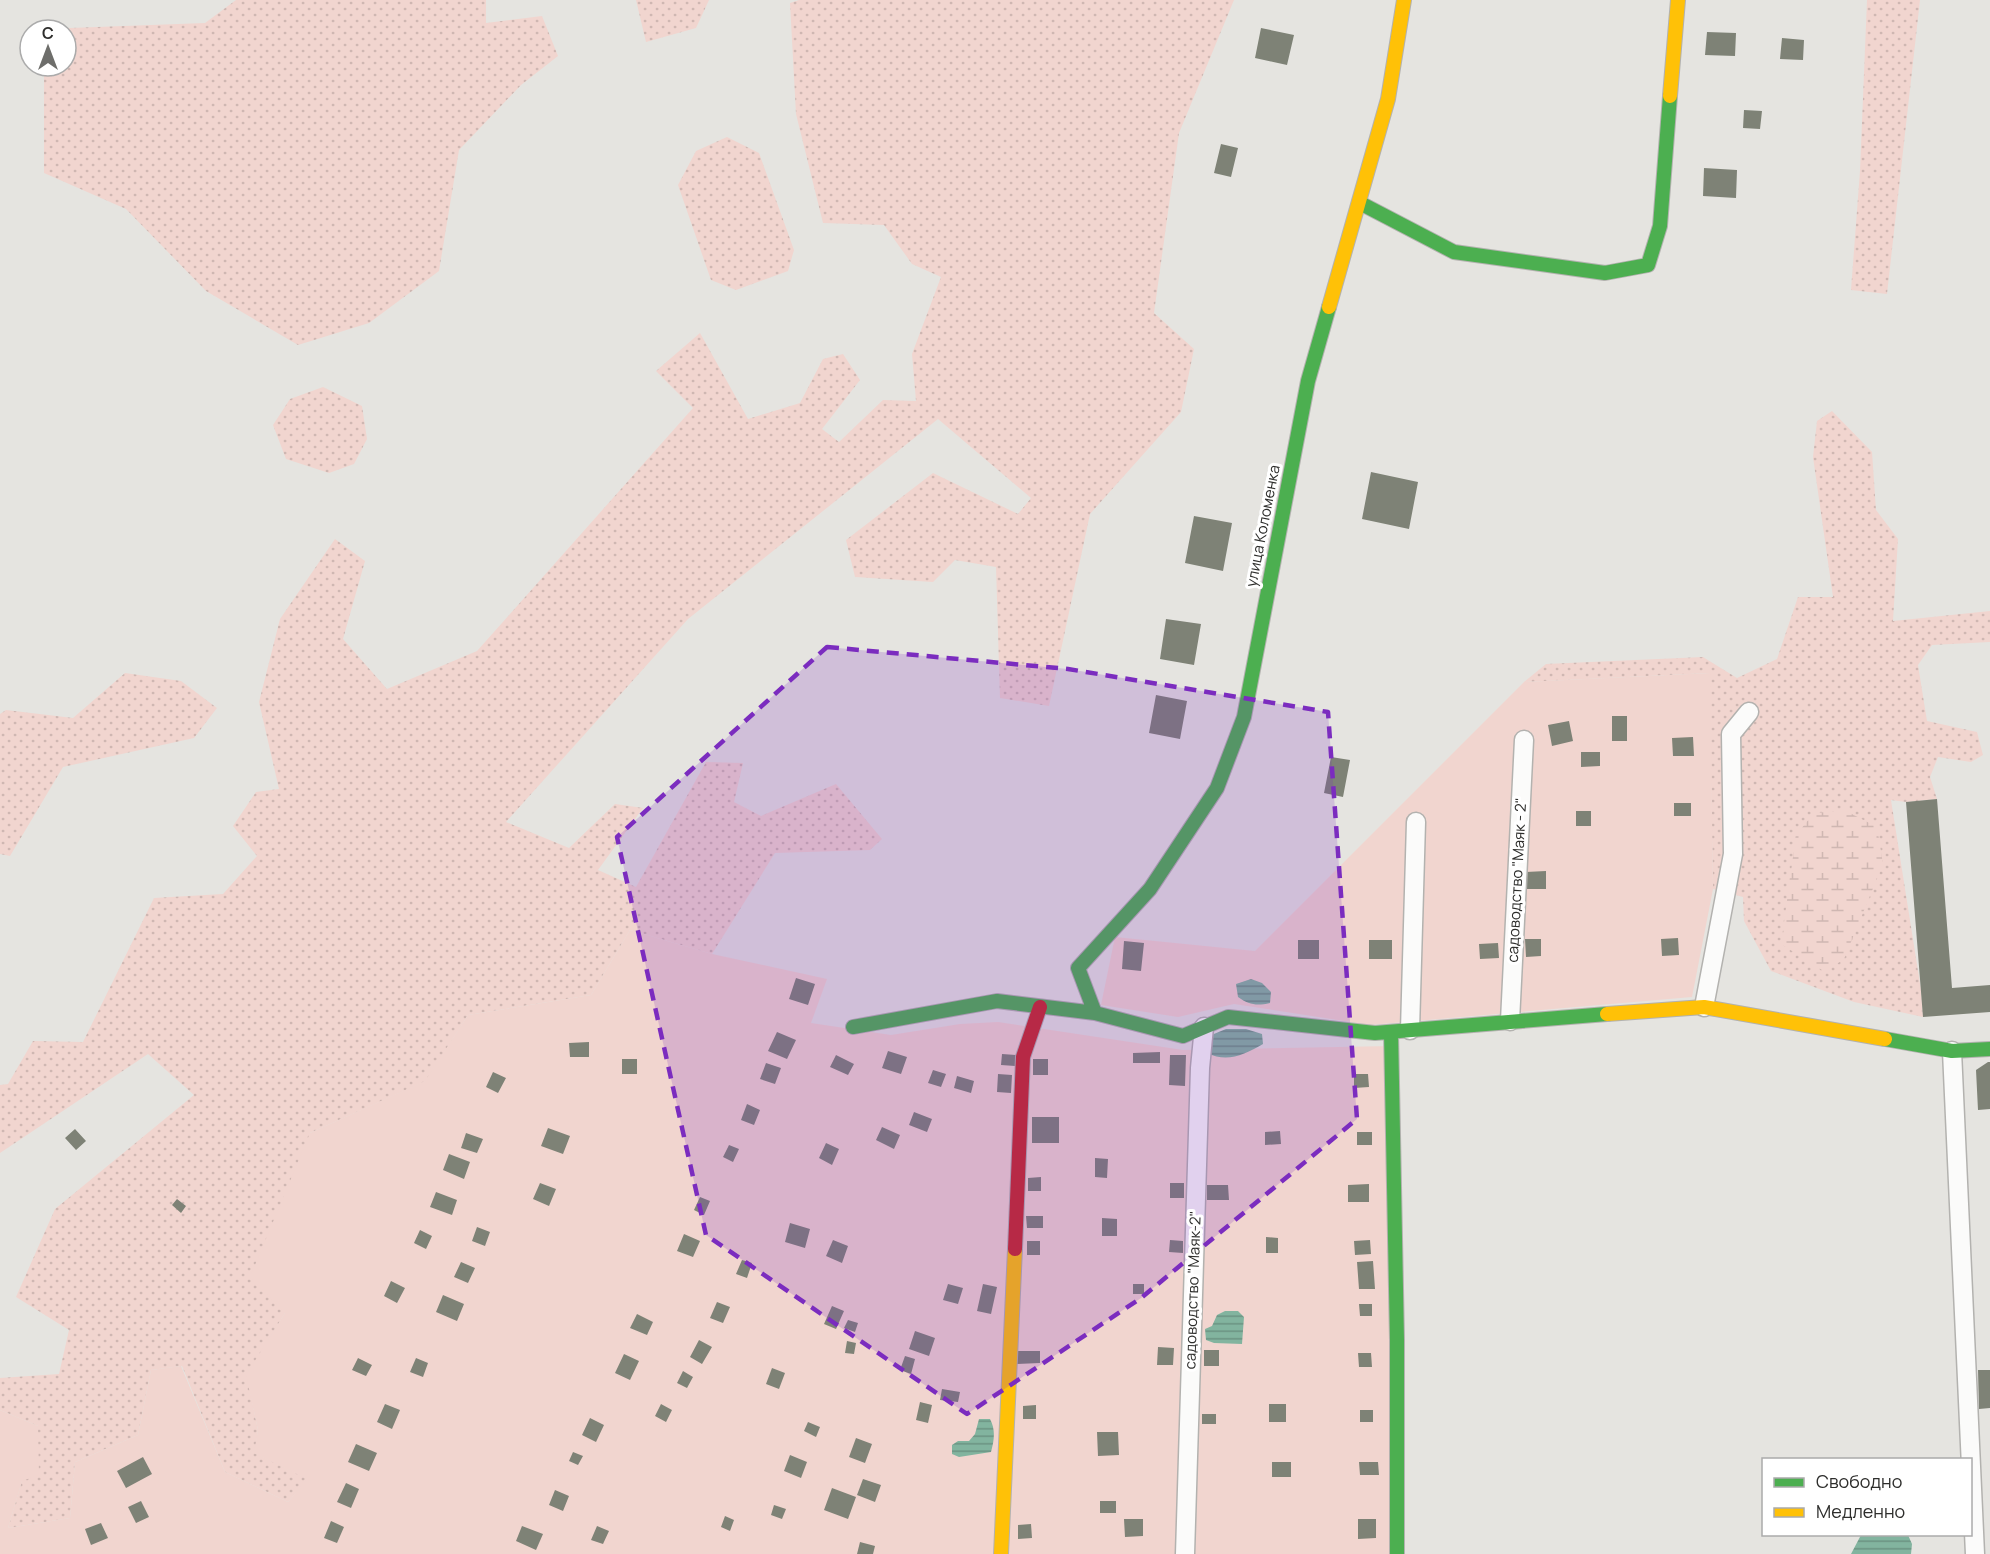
<svg xmlns="http://www.w3.org/2000/svg" width="1990" height="1554" viewBox="0 0 1990 1554" font-family="Manrope,sans-serif">
	<defs>
		<pattern id="grass-dots" width="8" height="8" patternUnits="userSpaceOnUse" patternTransform="scale(1.5)"><rect width="8" height="8" fill="#f1d5cf"/><path d="M2 2h.1M6 6h.1" fill="none" stroke="#cfb7b2" stroke-width="1.8" stroke-linecap="round"/></pattern>
		<pattern id="wetland-marsh" width="20" height="14" patternUnits="userSpaceOnUse" patternTransform="scale(1.5)"><rect width="20" height="14" fill="#f1d5cf"/><path d="M1 5h8M5 5V1M11 12h8M15 12V8" fill="none" stroke="#cfb7b2"/></pattern>
		<pattern id="water-rules" width="6" height="5" patternUnits="userSpaceOnUse" patternTransform="scale(1.5)"><rect width="6" height="5" fill="#82b49f"/><path d="M0 2.5h6" fill="none" stroke="#6b9382"/></pattern>
	</defs>
	<rect width="100%" height="100%" fill="#e5e4e0"/>
	<path fill="url(#grass-dots)" d="M236 0H486V23L542 16 558 56 521 85 459 150 439 271 369 323 298 345 206 291 126 209 44 173V66H66V30H43V29L205 23Z
		M636 0H709L696 28 646 42Z
		M799 0H1234L1179 133 1154 313 1194 349 1181 412 1090 514 1049 706 1000 698 996 567 955 560 933 582 855 577 846 540 933 473 1018 514 1031 498 938 419 688 619 506 822 569 848 615 804 643 808 598 870 636 887 706 762 743 763 734 802 761 816 836 784 882 839 870 850 775 853 712 954 630 930 591 995 468 1015 426 1081 310 1133 285 1313 247 1376 258 1430 255 1453 308 1479 288 1502 225 1472 182 1366 151 1370 138 1435 75 1462 70 1518 8 1528 38 1426 0 1410V1378L59 1374 69 1330 16 1297 55 1209 194 1095 148 1054 0 1153V1085L8 1084 33 1041 83 1042 154 898 223 894 257 856 233 826 256 792 279 789 259 702 280 619 335 539 365 561 343 639 387 689 477 651 693 408 656 371 700 333 748 419 800 403 823 359 843 354 860 380 822 429 839 442 883 400 916 401 912 354 941 277 912 264 884 225 823 223 796 114 790 3Z
		M1867 0H1920L1887 294 1851 290 1860 171Z
		M727 137 759 153 794 250 788 271 736 290 711 280 678 185 696 151Z
		M323 387 362 406 367 439 354 464 329 473 286 459 273 425 290 399Z
		M1832 411 1872 452 1876 510 1898 539 1893 621 1990 611V642L1932 645 1918 665 1927 721 1977 732 1983 755 1971 762 1938 757 1930 777 1937 799 1906 802 1891 800 1921 990 1923 1017 1854 1002 1771 971 1744 921 1743 897 1713 889 1709 673 1524 682 1546 664 1703 657 1737 678 1777 659 1798 597H1833L1813 457 1817 421Z
		M125 673 181 681 217 708 194 738 63 767 10 856 0 854V714L6 710 73 718Z"/>
	<path fill="url(#wetland-marsh)" d="M1846 811 1877 827 1883 864 1844 959 1825 972 1781 944 1796 835 1814 813Z"/>
	<path fill="#f1d5cf" d="M1710 673 1713 889 1692 997 1370 1025 1234 1004 1178 1017 1101 1005 1115 937 1255 951 1524 682Z
		M630 930 712 954 827 979 811 1023 891 1035 960 1024 998 1022 1183 1050 1393 1046 1396 1554H0V1410L38 1426 39 1475 22 1481 8 1528 70 1518 75 1462 138 1435 151 1370 181 1366 225 1472 288 1502 307 1479 254 1453 258 1430 246 1375 285 1313 250 1277 310 1133 425 1081 468 1015 591 995Z"/>
	<path fill="url(#water-rules)" d="M1251 979 1262 983 1271 992 1270 1003C1257 1006 1249 1005 1238 997L1236 984Z
		M1226 1029H1246L1262 1034 1263 1044C1244 1055 1227 1063 1207 1053L1209 1036Z
		M1225 1311H1238L1244 1317 1242 1344 1214 1343 1206 1340 1205 1329 1212 1326 1217 1315Z
		M979 1419H990C996 1430 994 1441 991 1452L959 1457 952 1454V1445L958 1441H969L975 1434Z
		M1861 1535H1908L1912 1544 1911 1554H1851Z"/>
	<path fill="#7e8276" d="M1261 28 1294 35 1287 65 1255 58Z
		M1707 32 1736 33 1735 56 1705 55Z
		M1782 38 1804 40 1803 60 1780 59Z
		M1744 110 1762 111 1760 129 1743 128Z
		M1221 144 1238 148 1231 177 1214 173Z
		M1704 168 1737 170 1736 198 1703 196Z
		M1371 472 1418 482 1409 529 1362 519Z
		M1194 516 1232 523 1223 571 1185 563Z
		M1166 619 1201 624 1194 665 1160 659Z
		M1156 695 1187 701 1180 739 1149 733Z
		M1612 716H1627V741H1612Z
		M1569 721 1573 741 1552 746 1548 725Z
		M1693 737 1694 756H1673L1672 738Z
		M1581 752H1600V766L1581 767Z
		M1331 757 1350 760 1343 797 1324 793Z
		M1937 799 1952 988 1990 985V1012L1923 1017 1906 802Z
		M1674 803H1691V816H1674Z
		M1576 811H1591V826H1576Z
		M1546 871V889H1527L1526 872Z
		M1678 938 1679 955 1662 956 1661 939Z
		M1525 939H1541V956L1526 957Z
		M1298 940H1319V959H1298Z
		M1369 940H1392V959H1369Z
		M1124 941 1144 943 1141 971 1122 969Z
		M1498 943 1499 958 1480 959 1479 944Z
		M796 978 815 984 808 1005 789 999Z
		M777 1032 796 1040 787 1059 768 1051Z
		M589 1042V1057H570L569 1043Z
		M888 1051 907 1057 901 1074 882 1068Z
		M1160 1052V1063H1133V1053Z
		M1002 1054 1016 1055 1015 1066 1001 1065Z
		M836 1055 854 1064 848 1075 830 1067Z
		M1170 1055H1186L1185 1086 1169 1085Z
		M622 1059H637V1074H622Z
		M1033 1059H1048V1075H1033Z
		M1988 1062H1990V1109L1978 1110 1976 1070Z
		M766 1063 781 1068 775 1084 760 1079Z
		M933 1070 946 1074 941 1087 928 1083Z
		M493 1072 506 1078 498 1093 486 1087Z
		M998 1074 1012 1075 1011 1093 997 1092Z
		M1354 1074H1368L1369 1087 1354 1088Z
		M957 1076 974 1081 971 1093 954 1088Z
		M747 1104 760 1110 754 1125 741 1120Z
		M914 1112 932 1119 927 1132 909 1125Z
		M1032 1117H1059V1143H1032Z
		M882 1127 900 1135 894 1149 876 1140Z
		M548 1128 570 1136 563 1154 541 1146Z
		M75 1129 86 1141 76 1150 65 1138Z
		M1280 1131 1281 1144 1265 1145V1132Z
		M1357 1132H1372V1145H1357Z
		M466 1133 483 1139 477 1153 461 1148Z
		M826 1143 839 1149 832 1165 819 1158Z
		M729 1145 739 1149 733 1162 723 1157Z
		M449 1154 470 1162 464 1179 443 1170Z
		M1095 1158 1108 1159 1107 1178 1095 1177Z
		M1041 1177V1191H1028V1178Z
		M540 1183 556 1189 549 1206 533 1199Z
		M1170 1183H1184V1198H1170Z
		M1369 1184V1202H1348V1185Z
		M1207 1185H1228L1229 1200H1207Z
		M436 1192 457 1200 452 1215 430 1207Z
		M700 1197 710 1201 704 1215 694 1210Z
		M177 1199 186 1206 181 1213 172 1205Z
		M1026 1216H1043V1228H1027Z
		M1102 1218 1117 1219V1236H1102Z
		M790 1223 810 1229 805 1248 785 1242Z
		M477 1227 490 1232 485 1246 472 1241Z
		M420 1230 432 1236 426 1249 414 1243Z
		M684 1234 700 1241 693 1257 677 1251Z
		M1266 1237 1278 1238V1253H1266Z
		M833 1240 848 1246 842 1263 826 1256Z
		M1170 1240 1183 1241V1253L1169 1252Z
		M1370 1240 1371 1254 1355 1255 1354 1241Z
		M1027 1241H1040V1255H1027Z
		M742 1260 752 1263 747 1278 736 1274Z
		M1373 1261 1375 1289H1359L1357 1262Z
		M461 1262 475 1268 468 1283 454 1277Z
		M391 1281 405 1288 397 1303 384 1296Z
		M948 1284 963 1288 958 1304 943 1300Z
		M983 1284 997 1287 991 1314 977 1311Z
		M1133 1284H1144V1294H1133Z
		M443 1295 464 1304 457 1321 436 1312Z
		M717 1302 730 1307 723 1323 710 1318Z
		M1359 1304H1372V1316H1360Z
		M832 1306 844 1311 836 1329 824 1324Z
		M637 1314 653 1322 647 1335 630 1328Z
		M848 1320 858 1323 855 1332 844 1328Z
		M915 1331 935 1338 929 1356 909 1349Z
		M699 1340 712 1347 702 1364 690 1357Z
		M847 1341 856 1343 854 1354 845 1353Z
		M1158 1347 1174 1348 1173 1365H1157Z
		M1204 1350H1219V1366H1204Z
		M1016 1351H1040V1363L1017 1364Z
		M1358 1353H1371L1372 1367H1359Z
		M624 1354 639 1361 630 1380 615 1373Z
		M905 1356 915 1359 911 1374 900 1370Z
		M358 1358 372 1365 366 1376 352 1370Z
		M416 1358 428 1363 423 1377 410 1372Z
		M772 1368 785 1373 779 1389 766 1384Z
		M1978 1370H1990V1408L1979 1409Z
		M683 1371 693 1377 687 1388 677 1383Z
		M942 1389 960 1392 958 1402 940 1400Z
		M920 1402 932 1405 928 1423 916 1420Z
		M385 1404 400 1410 392 1429 377 1422Z
		M661 1404 672 1410 666 1422 655 1416Z
		M1269 1404H1286V1422H1269Z
		M1036 1405V1419H1023V1406Z
		M1360 1410H1373V1422H1360Z
		M1202 1414H1216V1424H1202Z
		M590 1418 604 1425 596 1442 582 1435Z
		M808 1422 820 1427 816 1437 804 1431Z
		M1097 1432H1118L1119 1455 1098 1456Z
		M856 1438 872 1444 865 1463 849 1457Z
		M356 1444 377 1453 369 1471 348 1462Z
		M573 1452 583 1456 578 1465 569 1461Z
		M790 1455 807 1462 801 1478 784 1471Z
		M143 1457 152 1474 126 1488 117 1471Z
		M1272 1462H1291V1477H1272Z
		M1359 1462H1378L1379 1475H1360Z
		M863 1479 881 1485 875 1502 857 1495Z
		M346 1483 359 1489 351 1508 337 1502Z
		M832 1488 856 1497 848 1519 824 1510Z
		M555 1490 569 1496 563 1511 549 1505Z
		M141 1501 149 1517 136 1523 128 1507Z
		M1100 1501H1116V1513H1100Z
		M774 1505 786 1509 782 1519 771 1515Z
		M725 1516 734 1520 730 1531 721 1527Z
		M1124 1519H1143V1536L1125 1537Z
		M1358 1519H1376V1538L1358 1539Z
		M331 1521 344 1527 337 1543 324 1538Z
		M101 1523 108 1538 91 1545 85 1529Z
		M1031 1524 1032 1538 1018 1539V1525Z
		M522 1526 543 1534 536 1550 516 1541Z
		M597 1526 609 1531 603 1544 591 1540Z
		M860 1542 875 1546 873 1554H857Z"/>
	<g fill="none" stroke-linecap="round" stroke-linejoin="round">
		<defs>
			<path id="street" d="M1704 1007 1733 854 1731 734 1749 712
				M1510 1021 1524 740
				M1410 1030 1416 822
				M1952 1051 1975 1554
				M1185 1554 1200 1068 1204 1027"/>
			<path id="fast" d="M1360 203 1454 252 1605 273 1648 265 1660 226 1670 96
				M1095 1013 1078 968 1150 889 1217 788 1244 717 1308 381 1329 307
				M853 1027 997 1001 1095 1013 1183 1036 1228 1017 1375 1033 1607 1014
				M1391 1032 1397 1340V1554
				M1885 1039 1952 1051 1990 1049"/>
			<path id="slow" d="M1670 96 1678 0
				M1329 307 1388 99 1404 0
				M1607 1014 1704 1007 1885 1039
				M1001 1554 1015 1249"/>
			<path id="jam" d="M1015 1249 1023 1057 1040 1007"/>
		</defs>
		<use href="#street" stroke="#b3b2af" stroke-width="21"/>
		<use href="#fast" stroke="#b3b2af" stroke-width="16"/>
		<use href="#slow" stroke="#b3b2af" stroke-width="16"/>
		<use href="#jam" stroke="#b3b2af" stroke-width="16"/>
		<use href="#street" stroke="#fbfbfa" stroke-width="18"/>
		<use href="#fast" stroke="#4caf50" stroke-width="14"/>
		<use href="#slow" stroke="#ffc107" stroke-width="14"/>
		<use href="#jam" stroke="#c62828" stroke-width="14"/>
	</g>
	<path fill="#7b2cbf" fill-opacity="0.2" stroke="#7b2cbf" stroke-width="4.5" stroke-dasharray="12 8" stroke-linejoin="round" d="M827 647 1068 669 1328 712 1357 1119 1141 1298 967 1414 706 1235 617 837Z"/>
	<g text-anchor="middle" stroke-width="6" stroke-linejoin="round" paint-order="stroke">
		<g font-size="15" fill="#2e2e2c" stroke="#fff">
			<text transform="translate(1263 526) rotate(-79)" y="5">улица Коломенка</text>
			<text transform="translate(1517 880) rotate(-87)" y="5">садоводство "Маяк - 2"</text>
			<text transform="translate(1193 1290) rotate(-88)" y="5">садоводство "Маяк-2"</text>
		</g>
	</g>
	<rect x="1762" y="1458" width="210" height="78" fill="#ffffff" stroke="#ababab" stroke-width="1.5"/>
	<rect x="1774" y="1478" width="30" height="9" fill="#4caf50" stroke="#ababab" stroke-width="1.5"/>
	<text x="1816" y="1488" font-size="18" fill="#2e2e2c">Свободно</text>
	<rect x="1774" y="1508" width="30" height="9" fill="#ffc107" stroke="#ababab" stroke-width="1.5"/>
	<text x="1816" y="1518" font-size="18" fill="#2e2e2c">Медленно</text>
	<g transform="translate(48 48)"><circle r="28" fill="#ffffff" stroke="#ababab" stroke-width="1.5"/>
	<path d="M0-4.5L10 22L0 15L-10 22Z" fill="#6e6e6b"/>
	<text y="-9" font-size="16" font-weight="bold" text-anchor="middle" fill="#2e2e2c">С</text>
	</g>
</svg>
